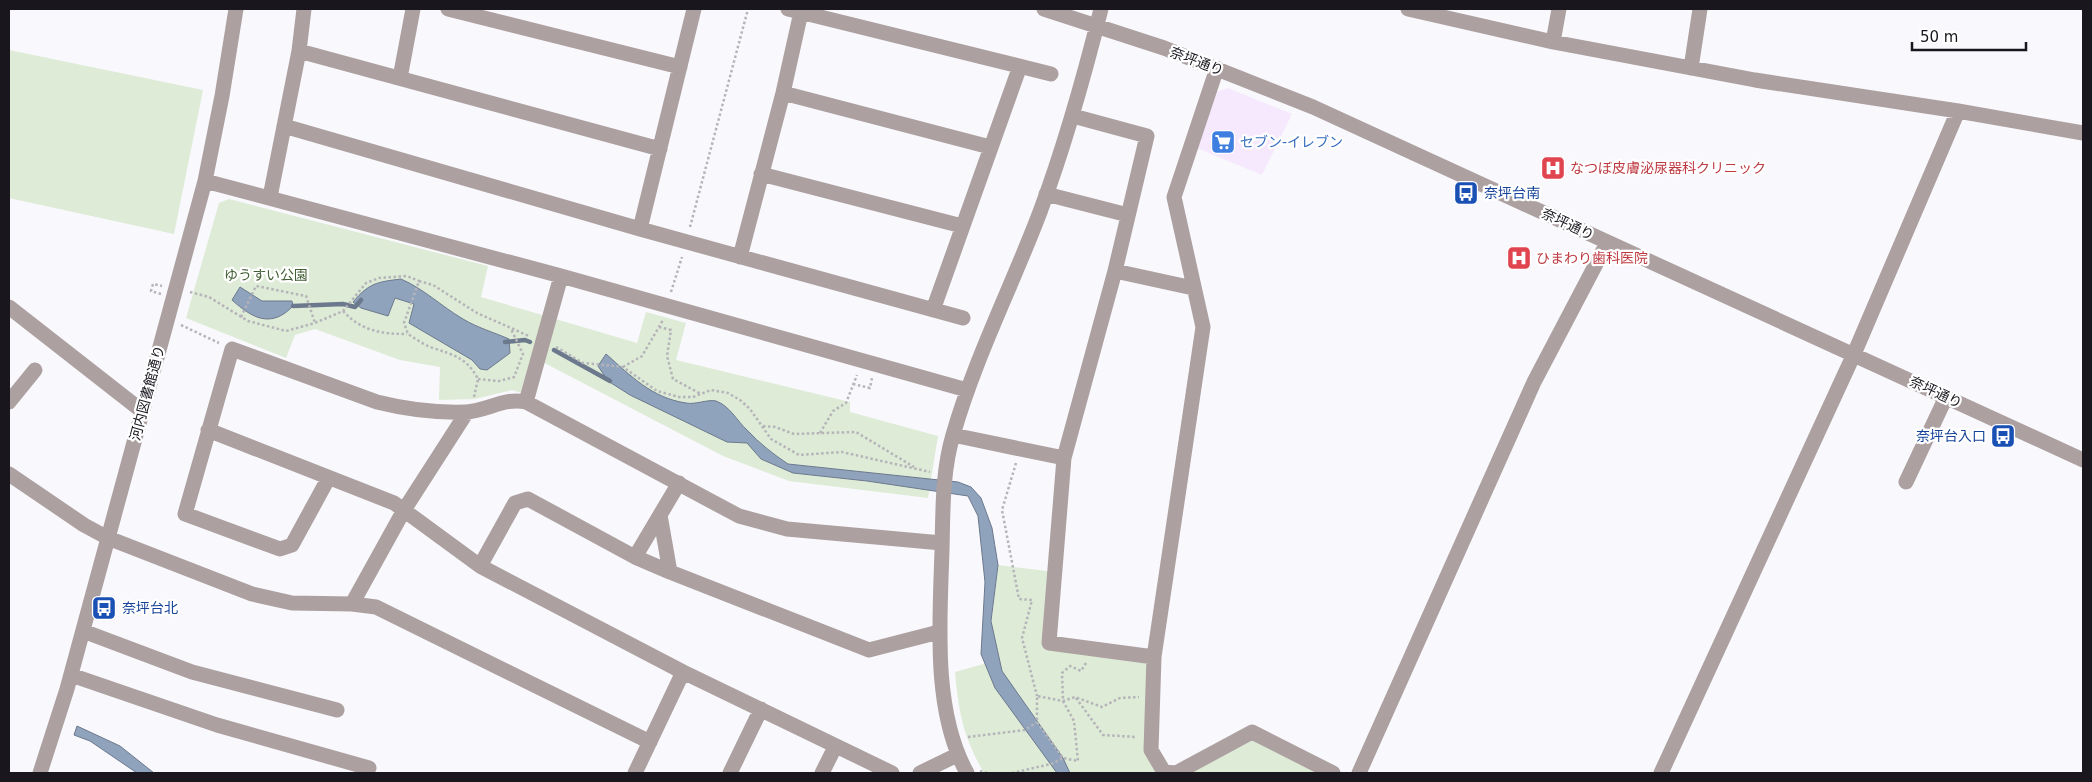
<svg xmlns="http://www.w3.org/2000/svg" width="2092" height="782" viewBox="0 0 2092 782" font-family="'DejaVu Sans','Noto Sans JP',sans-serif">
	<rect width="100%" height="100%" fill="#f9f8fc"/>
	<path fill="#f6e9fe" d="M1228 88 1292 114 1262 175 1194 147 1216 92Z"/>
	<path fill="#deebd7" d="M9 50 203 90 174 234 9 198Z
		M229 199 488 266 481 297 637 343 646 312 686 323 676 360 850 402V412L938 436 928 498 789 481 723 456 533 357 522 393 512 390 475 399 439 400 440 367 400 360 315 329 295 335 286 358 186 318 219 203Z
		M998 565 1055 572 1050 642 1154 657 1152 738 1164 772 1252 732 1333 773H984C963 736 959 714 955 672L987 663Z"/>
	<path fill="#90a3bd" stroke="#6c798d" d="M401 279C424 289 441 306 463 319 478 328 493 332 509 339L510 353 487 370 480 369 472 360 409 323 414 304 395 298 388 316 361 308 353 302C369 283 377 282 401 279Z
		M240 287 262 301H292L293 306C271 329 252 318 232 300Z
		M606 354C631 376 652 398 686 403 695 405 708 399 716 401 730 406 737 421 747 430 759 443 773 454 788 464L958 482 971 487 981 498 992 528 998 565 991 621 1002 671 1063 758 1070 773H1057L995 688 981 654 985 582 978 516 968 496 867 481 793 473 761 459 747 443 727 442 630 395 608 381 598 366Z
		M77 726 120 746 154 773H137L90 741 74 735Z"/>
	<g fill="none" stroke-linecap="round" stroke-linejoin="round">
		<path stroke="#6c798d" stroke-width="4.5" d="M293 306 343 304 355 307 361 300
			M505 342 525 340 530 342
			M554 350 610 381"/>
		<path stroke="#b5b4b9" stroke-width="2.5" stroke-dasharray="2.5 2.5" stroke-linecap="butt" d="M690 227 748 9
			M190 292 209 297 248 321 286 331 315 323 343 311 366 283 379 278 407 276 419 281
			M671 292 682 257
			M161 294 151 291 153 284 162 286
			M343 311C361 331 382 334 407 334
			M241 317 256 286 306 296 315 323
			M181 325 219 343
			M659 327 671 330 667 356 673 379 701 394
			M556 347 583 363 623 367 657 391 679 397H693L711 390 728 393 740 400 750 409 771 439 799 455 842 452 930 472
			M623 367 642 356 663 320
			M478 379 499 381 514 377 523 354 511 329
			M853 384 870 388 872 378
			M474 397 478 379C467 358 454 355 433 348 424 345 416 339 408 334L404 323 419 281 433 285 477 313 529 336
			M763 426 775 427 794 434 856 432 914 467
			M820 433 833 411 846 403 857 375
			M1016 463 1002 510 1019 599 1032 600 1022 638 1037 696
			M1086 663 1081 671 1070 666 1062 673 1063 701 1074 721 1078 761 1063 758 1037 722V696L1063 701 1075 697 1102 707 1120 698 1139 697
			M1076 698 1103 735 1136 737
			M968 737 1025 730 1037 722
			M980 771 987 773
			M1012 773 1051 764 1063 758"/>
		<path stroke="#aca0a0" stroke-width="15" d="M448 9 680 67
			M788 9 1051 74
			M1044 9 1164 48 1313 107 2083 460
			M1408 9 1553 42 1559 9
			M1553 42 1755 80 1958 111 2083 133
			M299 51 660 149
			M1217 68 1174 197 1203 327 1154 657 1151 750 1164 772 1176 773 1252 732 1333 773
			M1691 68 1700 9
			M400 78 413 9
			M783 93 990 147
			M1073 116 1147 136 1115 271 1064 458 1049 643 1154 657
			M284 126 640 229 963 318
			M761 174 962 226
			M205 181 561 276 967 390
			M1046 194 1128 215
			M270 197 299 51 304 9
			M640 229 694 9
			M740 257 783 93 801 12
			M1115 271 1193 288
			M9 307 142 411
			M933 310 1020 66
			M9 402 35 370
			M526 402 561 276
			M208 430 394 503 480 566 683 672 892 773
			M953 435 1064 458
			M9 474 84 525 108 538 252 594 292 603 352 604 376 607 650 742
			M328 479 292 545 280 549 185 514 232 349 377 402C405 409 437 413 466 412 487 411 505 397 526 402L739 516 787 529 942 543
			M1906 482 1946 397
			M660 515 670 572
			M635 557 679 483
			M480 566 515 503 528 499 635 557 670 572 869 650 939 632
			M352 604 404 510 467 412
			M83 631 192 672 337 710
			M71 675 217 725 369 768
			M40 773 67 689 205 181 222 96 236 9
			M635 773 683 672
			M730 773 761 709
			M822 773 835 747
			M920 773 957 755
			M967 773C932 710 940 620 942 550 943 511 942 472 953 435 975 358 1012 286 1040 212 1065 145 1084 77 1101 9
			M1359 773 1534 382 1607 243
			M1661 773 1854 354 1958 111"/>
	</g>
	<defs>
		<symbol id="supermarket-square" viewBox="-11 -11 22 22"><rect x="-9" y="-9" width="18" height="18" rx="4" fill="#3f7fe0" stroke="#fff"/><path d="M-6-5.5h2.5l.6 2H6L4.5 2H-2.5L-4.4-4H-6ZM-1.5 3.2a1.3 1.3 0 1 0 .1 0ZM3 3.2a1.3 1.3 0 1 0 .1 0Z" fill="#fff"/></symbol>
		<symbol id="hospital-square" viewBox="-11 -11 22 22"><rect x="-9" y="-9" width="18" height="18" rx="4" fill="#e0444e" stroke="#fff"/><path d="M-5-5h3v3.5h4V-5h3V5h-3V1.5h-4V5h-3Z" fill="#fff"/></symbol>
		<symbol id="bus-square" viewBox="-11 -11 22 22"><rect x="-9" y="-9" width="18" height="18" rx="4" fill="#1a4fb4" stroke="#fff"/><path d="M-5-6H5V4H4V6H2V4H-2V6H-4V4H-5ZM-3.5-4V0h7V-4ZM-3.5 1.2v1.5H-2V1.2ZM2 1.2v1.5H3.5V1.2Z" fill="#fff"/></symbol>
	</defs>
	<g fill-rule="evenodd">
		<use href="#supermarket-square" x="1209" y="128" width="28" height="28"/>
		<use href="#hospital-square" x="1539" y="154" width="28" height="28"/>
		<use href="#bus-square" x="1452" y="179" width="28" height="28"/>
		<use href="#hospital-square" x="1505" y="244" width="28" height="28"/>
		<use href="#bus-square" x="1989" y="422" width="28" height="28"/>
		<use href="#bus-square" x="90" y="594" width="28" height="28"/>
	</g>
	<g text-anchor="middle" stroke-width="4.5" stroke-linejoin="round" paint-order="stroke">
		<g font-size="14" fill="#19161e" stroke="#fff">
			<text transform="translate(1197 61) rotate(21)" y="5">奈坪通り</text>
			<text transform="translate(1568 224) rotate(25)" y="5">奈坪通り</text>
			<text transform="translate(1936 392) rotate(25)" y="5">奈坪通り</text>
			<text transform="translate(147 393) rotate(-75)" y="5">河内図書館通り</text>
		</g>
		<g font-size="14" fill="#366cbe" stroke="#fff" text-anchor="start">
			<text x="1240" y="147">セブン-イレブン</text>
		</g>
		<g font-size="14" fill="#be3a42" stroke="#fff" text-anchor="start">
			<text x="1570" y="173">なつぼ皮膚泌尿器科クリニック</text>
			<text x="1536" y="263">ひまわり歯科医院</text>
		</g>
		<g font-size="14" fill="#164399" stroke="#fff" text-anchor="start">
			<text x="1484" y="198">奈坪台南</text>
			<text x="1986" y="441" text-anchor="end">奈坪台入口</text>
			<text x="122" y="613">奈坪台北</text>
		</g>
		<g font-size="14" fill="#425e34" stroke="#fff">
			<text x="266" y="280">ゆうすい公園</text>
		</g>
	</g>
	<rect width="2092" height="782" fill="none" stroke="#19161e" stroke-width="20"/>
	<path d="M1912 42v8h114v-8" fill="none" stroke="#19161e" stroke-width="2.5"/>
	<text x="1920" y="42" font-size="15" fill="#19161e" stroke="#ffffff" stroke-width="4" paint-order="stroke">50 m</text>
</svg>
